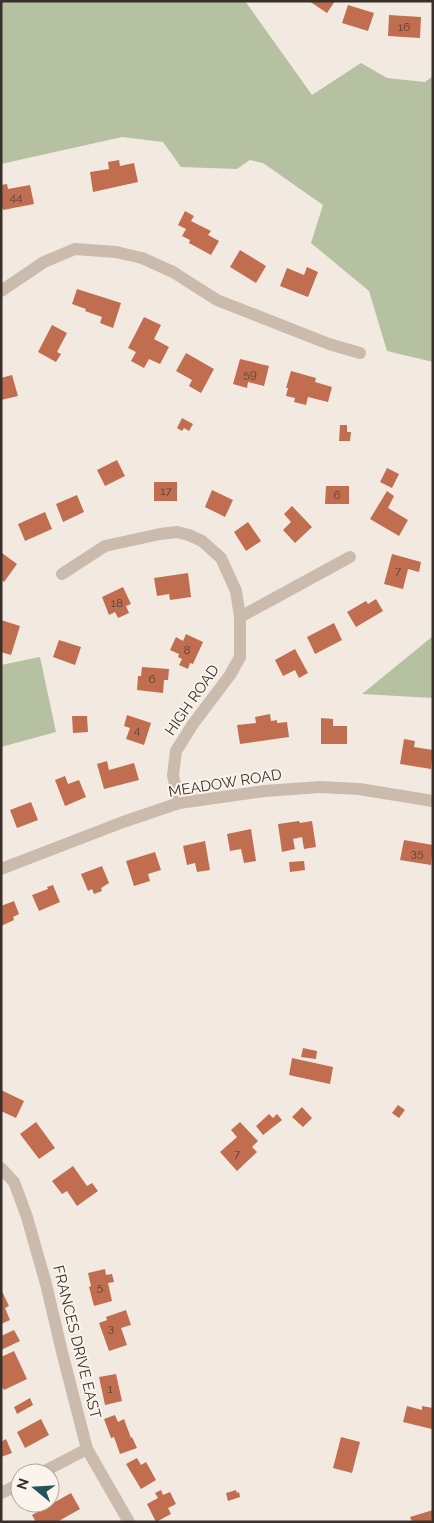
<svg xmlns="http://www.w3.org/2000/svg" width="434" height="1523" viewBox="0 0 434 1523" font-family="Raleway,sans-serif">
	<rect width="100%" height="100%" fill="#f2eae1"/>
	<path fill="#b6c1a1" d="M1 1H245L312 95 361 63 387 78 425 82 433 76V362L387 351 369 291 311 243 323 205 263 163 250 160 237 169 181 167 163 142 122 137 1 164Z
		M433 636V698L362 694Z
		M40 657 56 732 1 747V665Z"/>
	<path fill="#c16d50" d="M309 1H335L327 13Z
		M348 5 374 13 368 31 342 23Z
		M389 15 421 17 420 38 388 36Z
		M119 160 120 166 134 163 138 182 93 192 90 172 109 169 108 162Z
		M7 184 8 189 30 185 34 204 3 210 1 202V185Z
		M185 211 194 216 191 221 211 231 208 235 219 241 211 255 189 243 190 240 182 236 186 229 178 225Z
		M240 250 266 266 256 283 230 267Z
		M307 267 318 272 308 297 280 286 287 268 304 275Z
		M77 289 121 303 113 328 100 323 102 317 85 311 86 309 72 304Z
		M144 317 161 325 154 339 169 347 160 364 149 359 144 368 131 361 136 352 128 348Z
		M52 325 67 333 57 352 61 354 56 362 38 352Z
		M186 353 214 369 201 393 189 386 192 380 176 371Z
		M240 359 269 366 264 386 248 382 247 388 233 384Z
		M291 371 316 378 315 382 332 387 328 402 308 397 306 405 294 402 295 398 286 396 288 388H286Z
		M12 375 18 396 1 400V378Z
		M182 418 193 424 189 431 184 428 182 431 177 428Z
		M340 425H347V432H351L350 441H339Z
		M117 460 125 476 105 486 97 470Z
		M387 468 399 474 392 488 380 482Z
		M154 482H177V501H154Z
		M326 486H349V504H325Z
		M212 490 233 500 225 517 205 507Z
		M387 491 394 496 388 508 408 520 399 536 370 519Z
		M77 495 84 512 63 522 56 504Z
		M292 506 312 527 295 543 283 530 291 522 284 514Z
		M45 512 52 529 25 541 18 524Z
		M248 522 261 541 246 551 234 532Z
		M2 553 17 564 4 582 1 580Z
		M392 554 421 562 419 572 408 569 403 589 384 584Z
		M188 573 191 597 170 600 169 594 157 596 154 578Z
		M123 587 131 604 126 606 129 613 118 618 115 612 109 615 102 597Z
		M376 599 383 611 356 627 347 612 366 601 368 604Z
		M1 620 20 626 11 655 1 652Z
		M334 623 342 640 315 654 307 637Z
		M186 634 203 642 193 664 190 663 188 669 179 665 182 659 178 657 179 654 170 650 176 637 183 641Z
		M59 640 81 647 75 665 53 657Z
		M295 649 308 673 299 678 295 670 283 676 275 660Z
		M142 667 169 669 168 680H164L163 693 137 690 138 676H141Z
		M270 714 271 721 277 720V723L287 722 289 737 240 744 237 725 256 723 255 717Z
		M127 715 151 723 144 745 126 739 130 728 124 726Z
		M72 716H87L88 732 73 733Z
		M321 718 333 719V726H347V744H321Z
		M404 739 415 741 414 747 433 750 431 769 400 764Z
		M107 761 109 770 134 763 139 780 104 789 97 764Z
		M65 776 68 784 79 780 86 797 65 806 55 780Z
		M31 802 38 820 17 828 10 810Z
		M299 821 300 823 312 821 316 847 304 849 302 837 293 839 295 849 282 852 278 824Z
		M251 829 256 861 244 863 241 849 230 851 227 834Z
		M404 840 433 845 431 865 400 860Z
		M205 841 210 870 197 872 195 863 187 865 183 846Z
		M155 852 161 870 148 874 150 881 134 886 126 861Z
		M304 861 305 870 290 872 289 862Z
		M102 866 109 883 101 888 102 891 94 894 92 889 88 891 81 874Z
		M53 885 60 902 39 911 32 895 48 889 47 887Z
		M14 901 19 914 13 917 14 920 1 926V906Z
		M303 1048 317 1051 316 1059 301 1057Z
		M292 1058 333 1067 330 1084 289 1075Z
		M1 1090 24 1101 16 1118 1 1111Z
		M398 1105 405 1110 399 1118 392 1113Z
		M302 1107 312 1118 303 1127 292 1117Z
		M269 1114 273 1118 277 1114 282 1120 263 1135 256 1126Z
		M36 1122 55 1148 39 1159 20 1134Z
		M240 1122 258 1141 252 1147 257 1152 237 1171 220 1152 237 1137 231 1130Z
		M73 1166 87 1186 92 1183 98 1191 77 1206 67 1191 62 1194 52 1181Z
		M105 1269 106 1275 112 1274 114 1282 108 1283 112 1301 94 1306 89 1287 91 1286 88 1273Z
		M1 1289 9 1306 5 1308 10 1320 1 1324Z
		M126 1310 131 1325 121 1328 127 1345 109 1351 99 1323 107 1320 106 1317Z
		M14 1330 20 1341 1 1350V1336Z
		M14 1351 27 1379 4 1390 1 1385V1357Z
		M116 1374 122 1401 105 1405 99 1377Z
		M30 1398 33 1405 17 1414 14 1407Z
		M407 1406 422 1410V1406L433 1408 432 1429 403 1422Z
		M115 1415 118 1422 124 1419 131 1438 132 1437 137 1448 120 1454 114 1437 111 1438 104 1419Z
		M41 1419 49 1435 25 1448 17 1432Z
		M341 1437 360 1442 352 1473 333 1468Z
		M6 1439 12 1453 1 1457V1442Z
		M137 1458 141 1465 146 1462 156 1480 141 1489 126 1464Z
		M161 1490 163 1495 170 1492 176 1504 168 1508 171 1514 156 1522 147 1504 158 1498 155 1493Z
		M236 1490 237 1493 239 1492 240 1497 228 1501 226 1493Z
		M71 1493 80 1509 57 1522H36L32 1515Z
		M433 1510V1522H412L410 1517Z"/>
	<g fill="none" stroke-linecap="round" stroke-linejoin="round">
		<path stroke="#cabbad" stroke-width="12" d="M1 291 44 262 75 249 116 252 142 258 173 272 217 300 329 344 360 353
			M62 574 105 546 160 534 177 532 189 535 202 541 221 558 236 591 240 617V657L230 675 193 724 176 751 173 775 179 803
			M240 617 350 557
			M1 869 123 822 179 803 265 791 320 787 359 789 433 801
			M1 1168 14 1182 27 1217 46 1284 62 1352 87 1449 129 1522
			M41 1473 87 1449
			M1 1493 20 1484"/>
	</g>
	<g text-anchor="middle" stroke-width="4" stroke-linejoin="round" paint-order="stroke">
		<g font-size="12" fill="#5b3f34">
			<text x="404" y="31">16</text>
			<text x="16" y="201">44</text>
			<text x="250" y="378">59</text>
			<text x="166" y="495">17</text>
			<text x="337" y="499">6</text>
			<text x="398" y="575">7</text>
			<text x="117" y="607">18</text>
			<text x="187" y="654">8</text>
			<text x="152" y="683">6</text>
			<text x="137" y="734">4</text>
			<text x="417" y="857">35</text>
			<text x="237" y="1158">7</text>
			<text x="100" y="1291">5</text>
			<text x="111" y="1332">3</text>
			<text x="110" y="1393">1</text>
		</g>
		<g font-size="15" fill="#39302b" stroke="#faf4ed">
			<text transform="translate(192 700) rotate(-55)" y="5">HIGH ROAD</text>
			<text transform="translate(225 783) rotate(-9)" y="5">MEADOW ROAD</text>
			<text transform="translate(77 1342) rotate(76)" y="5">FRANCES DRIVE EAST</text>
		</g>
	</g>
	<rect width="434" height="1523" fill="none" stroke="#39302b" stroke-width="5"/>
	<g transform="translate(35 1488) rotate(288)"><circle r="24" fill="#faf4ed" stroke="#ada69f"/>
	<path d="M0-4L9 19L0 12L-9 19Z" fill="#225559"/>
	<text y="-8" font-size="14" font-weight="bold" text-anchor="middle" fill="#39302b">N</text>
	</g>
</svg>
